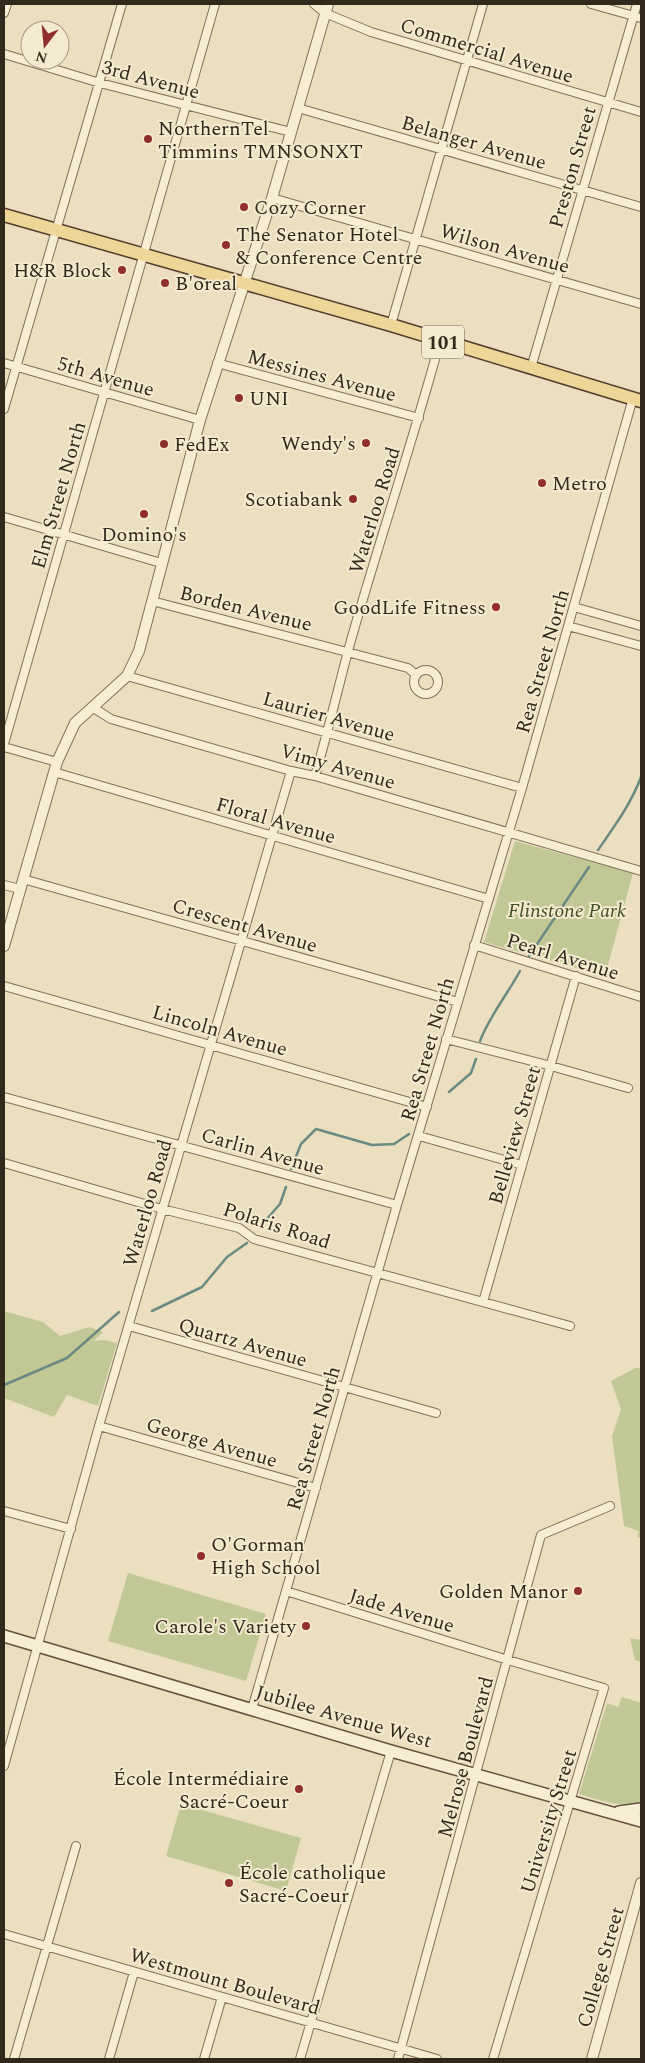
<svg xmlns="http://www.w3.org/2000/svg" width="645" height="2063" viewBox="0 0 645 2063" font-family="Spectral,serif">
	<rect width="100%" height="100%" fill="#ebdfc0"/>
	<path fill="#c1c894" d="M515 841 633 873 605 976 484 942Z
		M4 1311 43 1322 60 1336 89 1327 103 1332 94 1341 105 1340 117 1343 98 1406 67 1395 54 1417 4 1398Z
		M635 1368H641V1538L637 1537 639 1531 624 1526 612 1436 621 1409 611 1381Z
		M128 1573 266 1614 246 1681 108 1641Z
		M630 1638 641 1640V1662L635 1660Z
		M622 1697 641 1703V1801C627 1811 594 1798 579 1794L607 1703 618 1707Z
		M181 1804 301 1838 286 1891 166 1856Z"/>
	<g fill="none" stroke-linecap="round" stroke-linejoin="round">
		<path stroke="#6a8a83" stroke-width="2.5" d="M598 850C614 827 631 804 641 777
			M529 956 589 867
			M480 1041C490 1015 507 995 520 971
			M449 1092 471 1073 476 1059
			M291 1169 301 1144 316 1129 372 1145 394 1144 409 1134
			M260 1227 280 1204 286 1187
			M152 1311 202 1287 227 1257 247 1243
			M4 1385 67 1358 119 1312"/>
		<defs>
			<path id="minor" d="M314 4 325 13 371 32 641 112
				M591 4 641 18
				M4 13 7 4
				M4 54 100 83 291 132
				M298 108 641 207
				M272 198 641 304
				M391 325 483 4
				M4 363 200 420
				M217 363 419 418
				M531 368 637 4
				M4 409 122 4
				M4 517 161 563
				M152 601 408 668 416 675
				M574 607 641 626
				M568 626 641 646
				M414 682a12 12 0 1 1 24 0a12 12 0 1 1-24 0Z
				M127 676 522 788
				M92 707 111 719 291 771 315 776 641 871
				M4 744 215 4
				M4 747 57 762
				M54 772 489 899
				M315 776C327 735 337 693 348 651 377 547 412 445 440 341
				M23 879 458 1002
				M4 885 20 889
				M474 945 641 997
				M4 986 427 1107
				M446 1039 551 1066 628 1088
				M4 1097 397 1205
				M419 1136 522 1165
				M4 1163 162 1209 239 1228 254 1239 570 1326
				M483 1302 576 976
				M129 1326 436 1413
				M99 1426 316 1488
				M4 1511 71 1529
				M286 1591 508 1660 604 1688 493 2059
				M252 1709 397 1205 522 788 633 398
				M4 1766 99 1426 291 771
				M4 1934 437 2059
				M14 2059 76 1846
				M109 2059 134 1972
				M204 2059 222 1997
				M300 2059 391 1751
				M398 2059 541 1535 610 1506"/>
			<path id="tertiary" d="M4 946 57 762 75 723 127 676 139 651 200 420 272 198 328 4
				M592 2059 641 1883"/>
			<path id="secondary" d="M4 1636 391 1751 641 1821
				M619 1812 641 1809"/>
			<path id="primary" d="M4 215 391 325 641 401"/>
		</defs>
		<use href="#minor" stroke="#837059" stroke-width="10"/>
		<use href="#tertiary" stroke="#837059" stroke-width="12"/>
		<use href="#secondary" stroke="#65523c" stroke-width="14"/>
		<use href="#primary" stroke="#513f2d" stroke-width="15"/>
		<use href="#minor" stroke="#f7edd2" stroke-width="8"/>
		<use href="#tertiary" stroke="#f7edd2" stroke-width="10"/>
		<use href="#secondary" stroke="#f7edd2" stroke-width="11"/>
		<use href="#primary" stroke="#eed598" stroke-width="12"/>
	</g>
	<g fill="#8f2e2c" stroke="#f3eacf" stroke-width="2">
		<circle cx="148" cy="139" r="5"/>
		<circle cx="244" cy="207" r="5"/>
		<circle cx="226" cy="245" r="5"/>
		<circle cx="122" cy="270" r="5"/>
		<circle cx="165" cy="283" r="5"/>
		<circle cx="239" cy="398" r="5"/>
		<circle cx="366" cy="443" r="5"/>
		<circle cx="164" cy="444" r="5"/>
		<circle cx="542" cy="483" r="5"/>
		<circle cx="353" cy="499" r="5"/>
		<circle cx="144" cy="514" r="5"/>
		<circle cx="496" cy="607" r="5"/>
		<circle cx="201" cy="1556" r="5"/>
		<circle cx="578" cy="1591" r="5"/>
		<circle cx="306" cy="1626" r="5"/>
		<circle cx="299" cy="1789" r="5"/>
		<circle cx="229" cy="1883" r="5"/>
	</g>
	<g text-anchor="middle" stroke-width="4" stroke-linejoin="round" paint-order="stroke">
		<rect fill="#f3eacf" stroke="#6d6252" stroke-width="1" x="422" y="325.5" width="42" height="33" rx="4"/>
		<g font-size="19" font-weight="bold" fill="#33281c">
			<text x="443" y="349">101</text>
		</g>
		<g font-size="20" fill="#33281c" stroke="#f3eacf">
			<text transform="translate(487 50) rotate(17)" y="7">Commercial Avenue</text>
			<text transform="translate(151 79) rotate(15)" y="7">3rd Avenue</text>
			<text transform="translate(474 142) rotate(16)" y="7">Belanger Avenue</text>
			<text transform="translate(572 167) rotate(-74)" y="7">Preston Street</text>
			<text transform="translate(505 248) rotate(16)" y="7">Wilson Avenue</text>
			<text transform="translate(322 375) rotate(15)" y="7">Messines Avenue</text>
			<text transform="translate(106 376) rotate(16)" y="7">5th Avenue</text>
			<text transform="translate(58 495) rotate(-74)" y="7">Elm Street North</text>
			<text transform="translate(374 510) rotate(-73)" y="7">Waterloo Road</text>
			<text transform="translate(246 608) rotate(14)" y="7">Borden Avenue</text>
			<text transform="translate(542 661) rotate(-74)" y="7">Rea Street North</text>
			<text transform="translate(329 716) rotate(16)" y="7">Laurier Avenue</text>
			<text transform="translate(338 766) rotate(16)" y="7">Vimy Avenue</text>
			<text transform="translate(276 820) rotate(16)" y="7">Floral Avenue</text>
			<text transform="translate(245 925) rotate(16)" y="7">Crescent Avenue</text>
			<text transform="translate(563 956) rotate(17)" y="7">Pearl Avenue</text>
			<text transform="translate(220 1030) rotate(16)" y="7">Lincoln Avenue</text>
			<text transform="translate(427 1049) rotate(-74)" y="7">Rea Street North</text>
			<text transform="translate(514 1135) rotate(-74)" y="7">Belleview Street</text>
			<text transform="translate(263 1151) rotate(16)" y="7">Carlin Avenue</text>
			<text transform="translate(147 1203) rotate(-74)" y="7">Waterloo Road</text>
			<text transform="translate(277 1225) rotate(18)" y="7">Polaris Road</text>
			<text transform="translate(243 1342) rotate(16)" y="7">Quartz Avenue</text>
			<text transform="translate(313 1438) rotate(-74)" y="7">Rea Street North</text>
			<text transform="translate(212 1442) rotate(16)" y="7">George Avenue</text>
			<text transform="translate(402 1610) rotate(17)" y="7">Jade Avenue</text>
			<text transform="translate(344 1716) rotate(16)" y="7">Jubilee Avenue West</text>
			<text transform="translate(465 1757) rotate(-75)" y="7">Melrose Boulevard</text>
			<text transform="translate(548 1821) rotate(-73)" y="7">University Street</text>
			<text transform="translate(600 1967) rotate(-74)" y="7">College Street</text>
			<text transform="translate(225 1981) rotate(16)" y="7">Westmount Boulevard</text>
		</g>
		<g font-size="20" fill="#33281c" stroke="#f3eacf" text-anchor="start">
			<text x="158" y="135">NorthernTel<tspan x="158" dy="23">Timmins TMNSONXT</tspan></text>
			<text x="254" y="214">Cozy Corner</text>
			<text x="236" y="241">The Senator Hotel<tspan x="236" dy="23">&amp; Conference Centre</tspan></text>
			<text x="112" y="277" text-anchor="end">H&amp;R Block</text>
			<text x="175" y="290">B'oreal</text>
			<text x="249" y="405">UNI</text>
			<text x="356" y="450" text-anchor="end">Wendy's</text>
			<text x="174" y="451">FedEx</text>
			<text x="552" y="490">Metro</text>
			<text x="343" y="506" text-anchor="end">Scotiabank</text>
			<text x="144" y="541" text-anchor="middle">Domino's</text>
			<text x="486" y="614" text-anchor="end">GoodLife Fitness</text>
			<text x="211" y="1551">O'Gorman<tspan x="211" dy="23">High School</tspan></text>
			<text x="568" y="1598" text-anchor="end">Golden Manor</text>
			<text x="296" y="1633" text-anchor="end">Carole's Variety</text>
			<text x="289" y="1785" text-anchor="end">École Intermédiaire<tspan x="289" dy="23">Sacré-Coeur</tspan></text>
			<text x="239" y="1879">École catholique<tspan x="239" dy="23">Sacré-Coeur</tspan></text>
		</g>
		<g font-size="20" font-style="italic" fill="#434f24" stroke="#f3eacf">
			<text x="567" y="917">Flinstone Park</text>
		</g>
	</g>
	<rect width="645" height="2063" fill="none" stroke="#33281c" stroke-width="10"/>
	<g transform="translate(45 45) rotate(196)"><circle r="24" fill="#f3eacf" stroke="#a69c87"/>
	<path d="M0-4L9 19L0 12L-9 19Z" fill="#8f2e2c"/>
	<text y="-8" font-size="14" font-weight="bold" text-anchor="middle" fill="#33281c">N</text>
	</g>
</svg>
